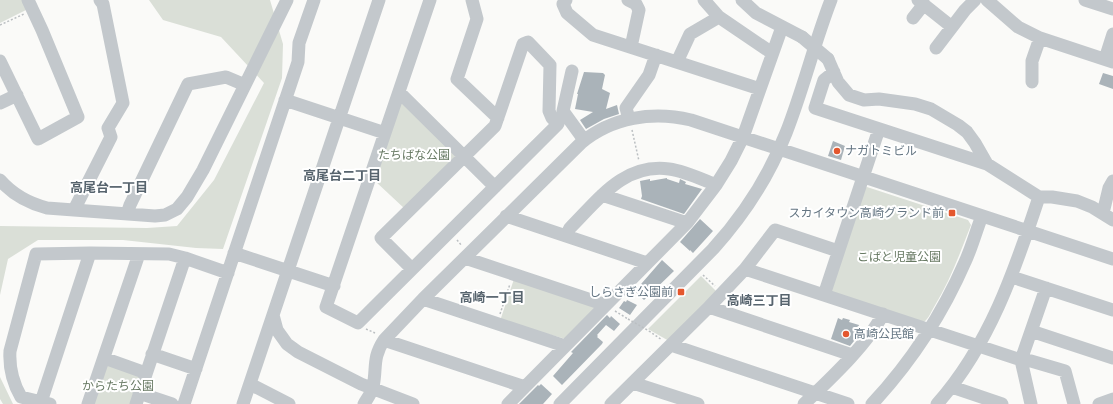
<svg xmlns="http://www.w3.org/2000/svg" width="1113" height="404" viewBox="0 0 1113 404" font-family="'Work Sans','Noto Sans JP',sans-serif">
	<rect width="100%" height="100%" fill="#fafaf8"/>
	<path fill="#dadfd7" d="M0 0H23L28 9 0 23Z
		M149 0H270L283 44 282 78 223 249 196 248 123 240H38L8 259 0 295V226L147 228 177 226 214 180 264 83 221 37 163 20Z
		M399 103H404L456 153 455 159 405 209 375 181Z
		M867 187 968 220 971 225C960 253 950 281 934 307 930 314 928 320 921 324L831 294 830 290 863 189Z
		M701 276 717 292 669 341 648 329Z
		M514 279 594 306 595 311 566 339 500 321Z
		M107 363 142 375 132 404H93Z
		M0 377 13 404H3L0 399Z"/>
	<path fill="#aab3b9" d="M584 72 603 73 605 75 602 89 610 93 606 109 617 105 619 114 604 119 586 129 580 120 593 112 575 109 578 94H577Z
		M1103 73 1113 76V89L1099 84Z
		M833 141 845 146 841 160 828 156Z
		M667 178V179L679 183 680 179 686 182 685 184 702 189 684 214 641 199 642 196 640 181 650 179V181Z
		M700 219 713 231 693 253 690 250V251L680 242Z
		M662 260 674 271 644 300 635 291Z
		M627 300 637 305 630 315 619 308 624 301 626 302Z
		M607 315 610 318 611 316 620 324 614 331 606 325 597 335 598 336 597 337 603 342 602 344 562 385 553 376 573 353 571 352Z
		M838 318 842 320 843 318 850 320 849 322 859 325 854 341 850 346 831 339Z
		M541 384 552 394 543 404H519L538 385 539 386Z"/>
	<g fill="none" stroke-linecap="round" stroke-linejoin="round">
		<path stroke="#bbbfc2" stroke-width="1.5" stroke-dasharray="2 2" stroke-linecap="butt" d="M0 25 24 14
			M632 130 639 161
			M457 240 462 246
			M703 275 715 286
			M615 311 628 319
			M500 314 510 284
			M366 329 375 333
			M649 331 662 340"/>
		<path stroke="#c3c8cc" stroke-width="13" d="M472 0 477 19 457 79 498 118
			M566 0 563 4 567 13 593 35 760 89
			M628 0 636 4 639 10 631 47
			M704 0 719 17 772 53
			M742 0 756 13 802 37
			M918 0 952 27
			M987 0 1018 27 1040 38 1113 62
			M1085 0 1113 9
			M913 18 924 4
			M936 48 965 10 975 0
			M828 59 838 82 849 95 864 100 879 99 915 104 931 109 958 125 967 132 975 143 987 164 1039 197H1052L1077 201 1092 207 1113 220
			M1105 59 1113 34
			M0 61 38 139 78 117 42 30 28 0
			M677 62 690 34 719 17
			M572 71 563 111 584 140
			M834 72 824 80 815 108 987 164
			M1032 82V61L1040 38
			M399 92 495 187
			M285 100 385 133
			M0 103 17 95
			M629 119 626 108 649 75 656 55
			M0 180C13 195 28 203 47 208L155 216 165 215 177 209 187 197 203 170 287 0
			M602 195 687 223
			M74 210 111 137 108 128 123 103 103 4 100 0
			M1103 213 1109 188 1113 181
			M127 214 130 205 188 84 226 77 245 85
			M506 216 647 263
			M566 236 570 228C599 199 624 163 669 169 685 171 701 179 716 185
			M234 253 334 286
			M465 258 606 305
			M412 269 381 238 495 126 523 44 528 42 550 65 549 111 552 118 558 124 358 323 326 307 430 0
			M745 269 1021 360 1031 361 1065 371 1074 404
			M1012 277 1113 310
			M824 295 879 129
			M423 299 565 346
			M709 307 852 355
			M273 315 277 330 287 344 298 352 361 384 413 404
			M1031 331 1113 358
			M384 340 525 387
			M671 345 848 404
			M152 354 196 369
			M104 358 146 373
			M633 383 698 404
			M250 384 289 404
			M952 387 1002 404
			M139 393 172 404
			M41 402 90 253
			M50 404 21 397C13 383 9 367 10 351L36 254 90 253 169 254 185 258 228 273
			M88 404 139 254
			M136 404 185 258
			M184 404 298 62 299 43 314 0
			M243 404 379 0
			M364 404C367 399 372 392 373 387 377 368 372 358 384 340L423 299 581 143C612 117 653 111 691 120L1113 259
			M508 404 687 223 716 185 731 161 743 137 782 27
			M560 404 713 249C744 215 769 176 786 133 803 90 814 44 831 0
			M611 404 709 307 745 269 775 230 838 251
			M804 404C829 380 867 345 883 314
			M872 404C911 362 942 315 965 262 972 247 976 231 982 216
			M937 404C989 346 1015 270 1039 197
			M1031 404 1021 360 1046 288
			M1099 404 1113 399"/>
		<path stroke="#bbbfc2" stroke-width="1.5" stroke-dasharray="2 2" stroke-linecap="butt" d="M628 319 649 331"/>
		<path stroke="#c3c8cc" stroke-width="13" d="M802 37 828 59"/>
	</g>
	<g fill="#e4572e" stroke="#fff" stroke-width="1.5">
		<circle cx="837" cy="151" r="4"/>
		<rect x="948" y="209" width="8" height="8" rx="2"/>
		<rect x="677" y="288" width="8" height="8" rx="2"/>
		<circle cx="846" cy="334" r="4"/>
	</g>
	<g text-anchor="middle" stroke-width="4" stroke-linejoin="round" paint-order="stroke">
		<g font-size="12" fill="#657683" stroke="#fff" text-anchor="start">
			<text x="845" y="155">ナガトミビル</text>
			<text x="944" y="217" text-anchor="end">スカイタウン高崎グランド前</text>
			<text x="673" y="296" text-anchor="end">しらさぎ公園前</text>
			<text x="854" y="338">高崎公民館</text>
		</g>
		<g font-size="12" fill="#687a64" stroke="#fff">
			<text x="414" y="159">たちばな公園</text>
			<text x="899" y="261">こばと児童公園</text>
			<text x="118" y="390">からたち公園</text>
		</g>
		<g font-size="13" font-weight="bold" fill="#57646e" stroke="#fff">
			<text x="342" y="180">高尾台二丁目</text>
			<text x="109" y="192">高尾台一丁目</text>
			<text x="492" y="302">高崎一丁目</text>
			<text x="759" y="305">高崎三丁目</text>
		</g>
	</g>
</svg>
